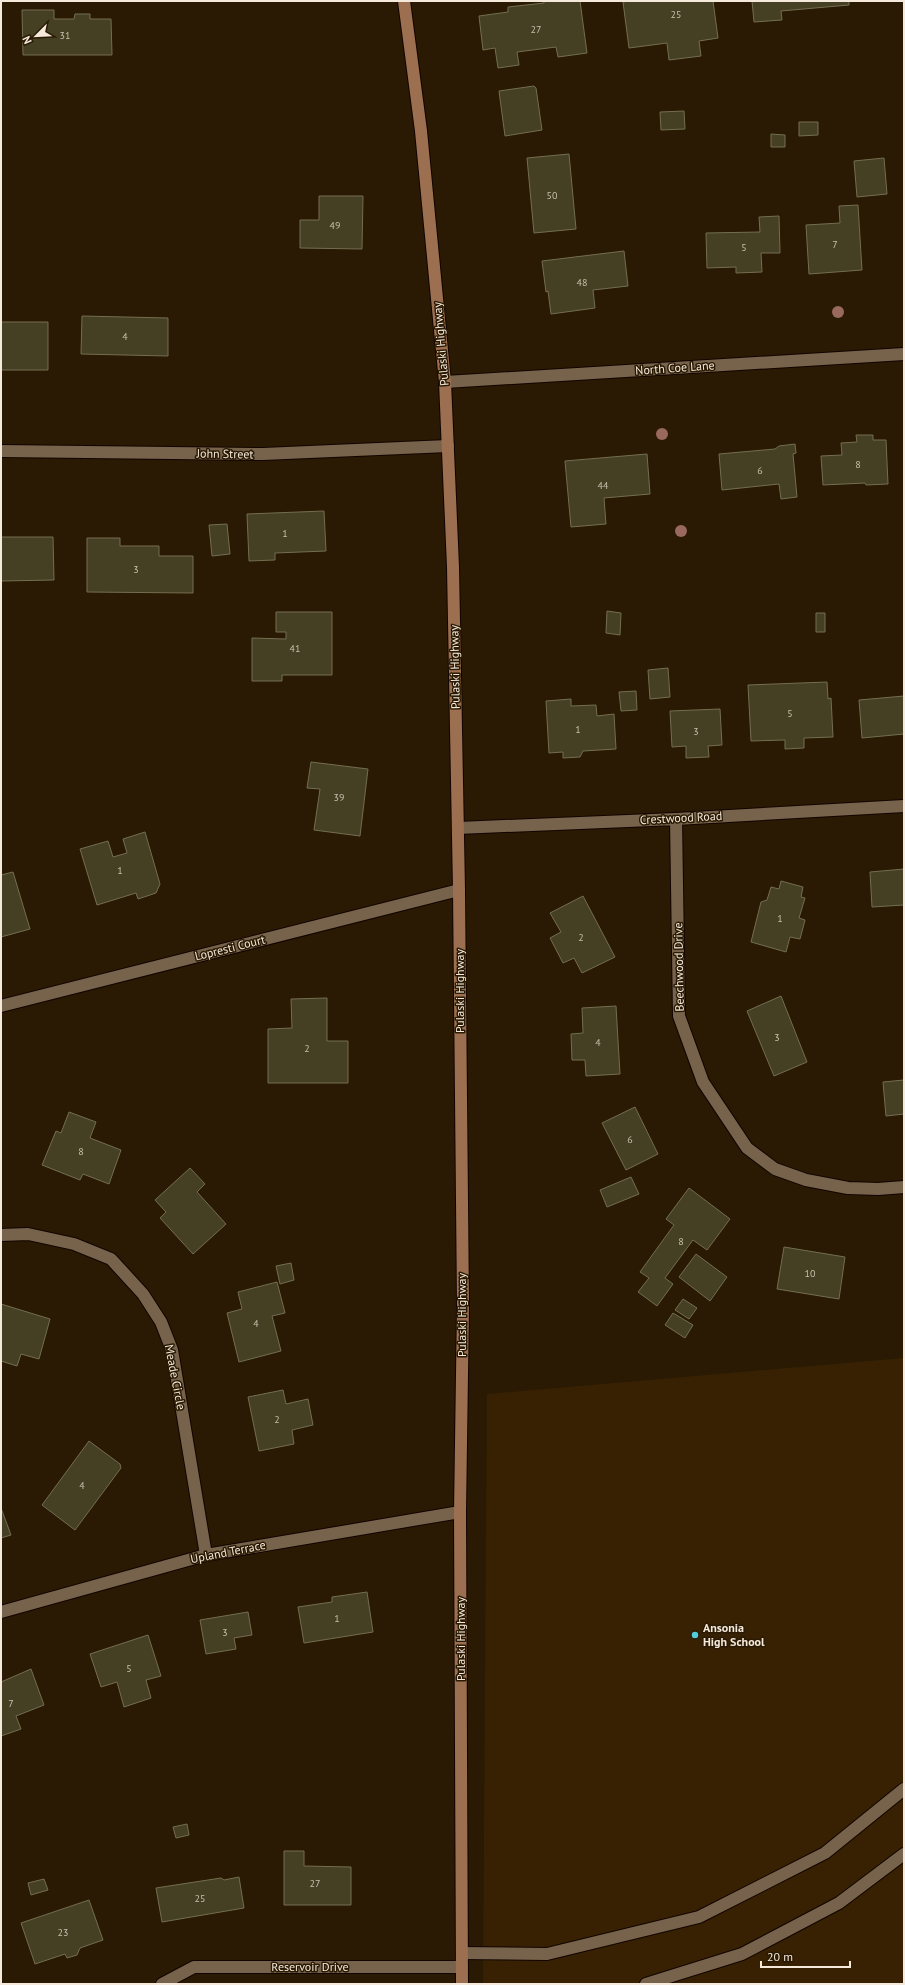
<svg xmlns="http://www.w3.org/2000/svg" width="905" height="1985" viewBox="0 0 905 1985" font-family="'PT Sans',sans-serif">
	<rect width="100%" height="100%" fill="#2a1a03"/>
	<path fill="#372102" d="M904 1358V1984H483L487 1394Z"/>
	<path fill="#454024" stroke="#746e50" d="M544 1H580L587 53 558 57 556 47 517 52 519 65 498 68 495 48 483 50 479 16 508 12V7L544 3Z
		M629 1H713L718 38 699 41 701 56 669 60 667 43 629 48 623 2Z
		M752 1H849V5L781 11 782 20 754 22Z
		M22 10H54V19H74L75 14H90V19H111L112 55H23Z
		M534 86 536 88 542 130 505 136 499 91Z
		M684 111 685 129 661 130 660 112Z
		M799 122H818V135L799 136Z
		M771 134 785 135V147H771Z
		M569 154 576 229 534 233 527 158Z
		M884 158 887 194 857 197 854 161Z
		M319 196H363L362 249 300 248V220H319Z
		M858 205 862 270 809 274 806 225 840 223 839 206Z
		M779 216 780 253H761L762 272 736 273V267L707 268 706 233 760 232 759 217Z
		M624 251 628 286 593 290 595 308 551 314 548 291 546 292 542 261Z
		M82 316 168 318V356L81 354Z
		M1 322H48V370H1Z
		M856 435H873V440H886L888 484 866 485 865 483 823 485 821 456 842 455 841 443 857 442Z
		M795 444 796 453 793 454 797 497 781 499 779 484 722 490 719 454 775 449 779 446Z
		M647 454 650 494 604 498 606 524 571 527 565 461Z
		M324 511 326 551 275 553V560L249 561 247 514Z
		M227 524 230 554 212 556 209 525Z
		M1 537H53L54 580 1 581Z
		M87 538H120V546H159V556H193V593L87 592Z
		M607 611 621 613 620 635 606 633Z
		M276 612H332V675H282V681H252V638L286 639V632H276Z
		M816 613H825V632H816Z
		M668 668 670 697 650 699 648 670Z
		M827 682 828 699 831 698 833 737 804 738V748L785 749V740L751 741 748 685Z
		M636 691 637 710 621 711 619 692Z
		M904 696V734L862 738 859 700Z
		M571 699V706L596 705 597 716 614 714 616 749 583 751 580 757 563 758V752L549 753 546 701Z
		M720 709 722 745 708 746 709 757 686 758V746L672 747 670 711Z
		M311 762 368 769 360 836 314 830 320 789 307 788Z
		M145 832 160 884 156 893 138 899 136 893 97 905 80 849 108 841 113 857 127 853 123 839Z
		M904 869V905L872 907 870 872Z
		M13 872 30 929 1 937V875Z
		M781 881 803 887 801 897 805 898 799 918 805 920 800 939 790 937 786 952 751 942 761 902 767 900 771 887 779 889Z
		M583 896 615 957 582 973 574 958 563 963 550 938 561 932 550 913Z
		M781 996 807 1062 774 1076 747 1011Z
		M327 998V1041H348V1083H268V1029L292 1028 291 999Z
		M616 1006 620 1074 586 1076 585 1060H572L571 1034 583 1033 582 1008Z
		M904 1080V1114L886 1116 883 1082Z
		M635 1107 658 1154 626 1170 602 1123Z
		M69 1112 96 1122 90 1138 121 1150 109 1184 83 1174 80 1180 42 1165 56 1131 61 1133Z
		M190 1168 205 1184 197 1192 226 1224 193 1254 160 1218 166 1212 155 1200Z
		M631 1177 639 1194 607 1207 600 1190Z
		M689 1188 730 1219 707 1250 693 1240 665 1278 673 1284 657 1306 638 1292 649 1278 640 1272 674 1225 666 1219Z
		M784 1247 845 1257 839 1299 777 1289Z
		M696 1254 727 1277 710 1301 679 1277Z
		M291 1263 294 1280 280 1284 276 1266Z
		M277 1282 285 1313 272 1316 281 1351 239 1362 227 1313 242 1309 238 1292Z
		M683 1299 697 1308 689 1319 675 1310Z
		M1 1304 50 1319 39 1359 21 1354 17 1366 1 1361Z
		M673 1313 693 1325 685 1338 665 1325Z
		M283 1390 286 1404 308 1399 313 1425 292 1430 294 1444 259 1451 248 1397Z
		M89 1441 120 1464 121 1468 75 1530 42 1505Z
		M1 1508 11 1535 1 1538Z
		M367 1592 373 1632 304 1643 298 1607 332 1602V1597Z
		M248 1612 252 1635 234 1638 236 1649 206 1654 200 1620Z
		M148 1635 161 1676 146 1680 151 1698 124 1707 117 1682 101 1687 90 1654Z
		M31 1669 44 1705 16 1716 21 1729 1 1736V1682Z
		M187 1824 189 1835 176 1838 173 1827Z
		M284 1851H304V1866L351 1867V1905H284Z
		M239 1877 244 1908 162 1922 156 1888 221 1878 224 1880Z
		M44 1879 48 1890 31 1895 28 1883Z
		M89 1900 103 1940 80 1948 77 1955 67 1958 65 1954 35 1964 21 1923Z"/>
	<g fill="none" stroke-linecap="round" stroke-linejoin="round">
		<defs>
			<path id="lane" d="M462 1953 547 1954 699 1917 825 1853 904 1789
				M646 1984 742 1954 839 1903 904 1854"/>
			<path id="street" d="M445 382 904 354
				M1 451 263 454 448 446
				M676 819 679 1016 703 1082 747 1148 775 1169 806 1180 848 1188 878 1189 904 1187
				M458 828 676 819 904 806
				M1 1006 459 890
				M1 1235 28 1234 74 1244 111 1259 143 1294 161 1322 172 1350 206 1555
				M1 1612 206 1555 460 1512
				M162 1984 194 1967H462"/>
			<path id="secondary" d="M404 1 421 131 445 382 453 567 459 890 463 1305 460 1512 462 1984"/>
		</defs>
		<use href="#lane" stroke="#120400" stroke-width="14"/>
		<use href="#street" stroke="#120400" stroke-width="14"/>
		<use href="#secondary" stroke="#120400" stroke-width="14"/>
		<use href="#lane" stroke="#77634b" stroke-width="12"/>
		<use href="#street" stroke="#77634b" stroke-width="12"/>
		<use href="#secondary" stroke="#9b6f50" stroke-width="12"/>
	</g>
	<g fill="#99685e">
		<circle cx="838" cy="312" r="6"/>
		<circle cx="662" cy="434" r="6"/>
		<circle cx="681" cy="531" r="6"/>
	</g>
	<circle fill="#53cbdb" stroke="#2a1a03" stroke-width="1.5" cx="695" cy="1635" r="4"/>
	<g text-anchor="middle" stroke-width="3" stroke-linejoin="round" paint-order="stroke">
		<g font-size="10" fill="#c9bfad">
			<text x="676" y="18">25</text>
			<text x="536" y="33">27</text>
			<text x="65" y="39">31</text>
			<text x="552" y="199">50</text>
			<text x="335" y="229">49</text>
			<text x="835" y="248">7</text>
			<text x="744" y="251">5</text>
			<text x="582" y="286">48</text>
			<text x="125" y="340">4</text>
			<text x="858" y="468">8</text>
			<text x="760" y="474">6</text>
			<text x="603" y="489">44</text>
			<text x="285" y="537">1</text>
			<text x="136" y="573">3</text>
			<text x="295" y="652">41</text>
			<text x="790" y="717">5</text>
			<text x="578" y="733">1</text>
			<text x="696" y="735">3</text>
			<text x="339" y="801">39</text>
			<text x="120" y="874">1</text>
			<text x="780" y="922">1</text>
			<text x="581" y="941">2</text>
			<text x="777" y="1041">3</text>
			<text x="598" y="1046">4</text>
			<text x="307" y="1052">2</text>
			<text x="630" y="1143">6</text>
			<text x="81" y="1155">8</text>
			<text x="681" y="1245">8</text>
			<text x="810" y="1277">10</text>
			<text x="256" y="1327">4</text>
			<text x="277" y="1423">2</text>
			<text x="82" y="1489">4</text>
			<text x="337" y="1622">1</text>
			<text x="225" y="1636">3</text>
			<text x="129" y="1672">5</text>
			<text x="11" y="1707">7</text>
			<text x="315" y="1887">27</text>
			<text x="200" y="1902">25</text>
			<text x="63" y="1936">23</text>
		</g>
		<g font-size="12" fill="#f5e9db" stroke="#2a1a03">
			<text transform="translate(441 344) rotate(-95)" y="4">Pulaski Highway</text>
			<text transform="translate(675 368) rotate(-4)" y="4">North Coe Lane</text>
			<text transform="translate(225 454) rotate(1)" y="4">John Street</text>
			<text transform="translate(455 667) rotate(-91)" y="4">Pulaski Highway</text>
			<text transform="translate(681 818) rotate(-3)" y="4">Crestwood Road</text>
			<text transform="translate(230 948) rotate(-14)" y="4">Lopresti Court</text>
			<text transform="translate(679 967) rotate(-91)" y="4">Beechwood Drive</text>
			<text transform="translate(460 991) rotate(-90)" y="4">Pulaski Highway</text>
			<text transform="translate(462 1315) rotate(-90)" y="4">Pulaski Highway</text>
			<text transform="translate(175 1377) rotate(79)" y="4">Meade Circle</text>
			<text transform="translate(228 1552) rotate(-11)" y="4">Upland Terrace</text>
			<text transform="translate(461 1639) rotate(-90)" y="4">Pulaski Highway</text>
			<text x="310" y="1971">Reservoir Drive</text>
		</g>
		<g font-size="12" font-weight="bold" fill="#f5e9db" stroke="#2a1a03" text-anchor="start">
			<text x="703" y="1632">Ansonia<tspan x="703" dy="14">High School</tspan></text>
		</g>
	</g>
	<rect width="905" height="1985" fill="none" stroke="#f5e9db" stroke-width="4"/>
	<g transform="translate(36 36) rotate(246)" stroke="#2a1a03" stroke-width="3" paint-order="stroke">
	<path d="M0-3L7 15L0 10L-7 15Z" fill="#f5e9db"/>
	<text y="-6" font-size="11" font-weight="bold" text-anchor="middle" fill="#f5e9db">N</text>
	</g>
	<path d="M761 1961v6h89v-6" fill="none" stroke="#f5e9db" stroke-width="2"/>
	<text x="767" y="1961" font-size="12" fill="#f5e9db" stroke="#2a1a03" stroke-width="3" paint-order="stroke">20 m</text>
</svg>
